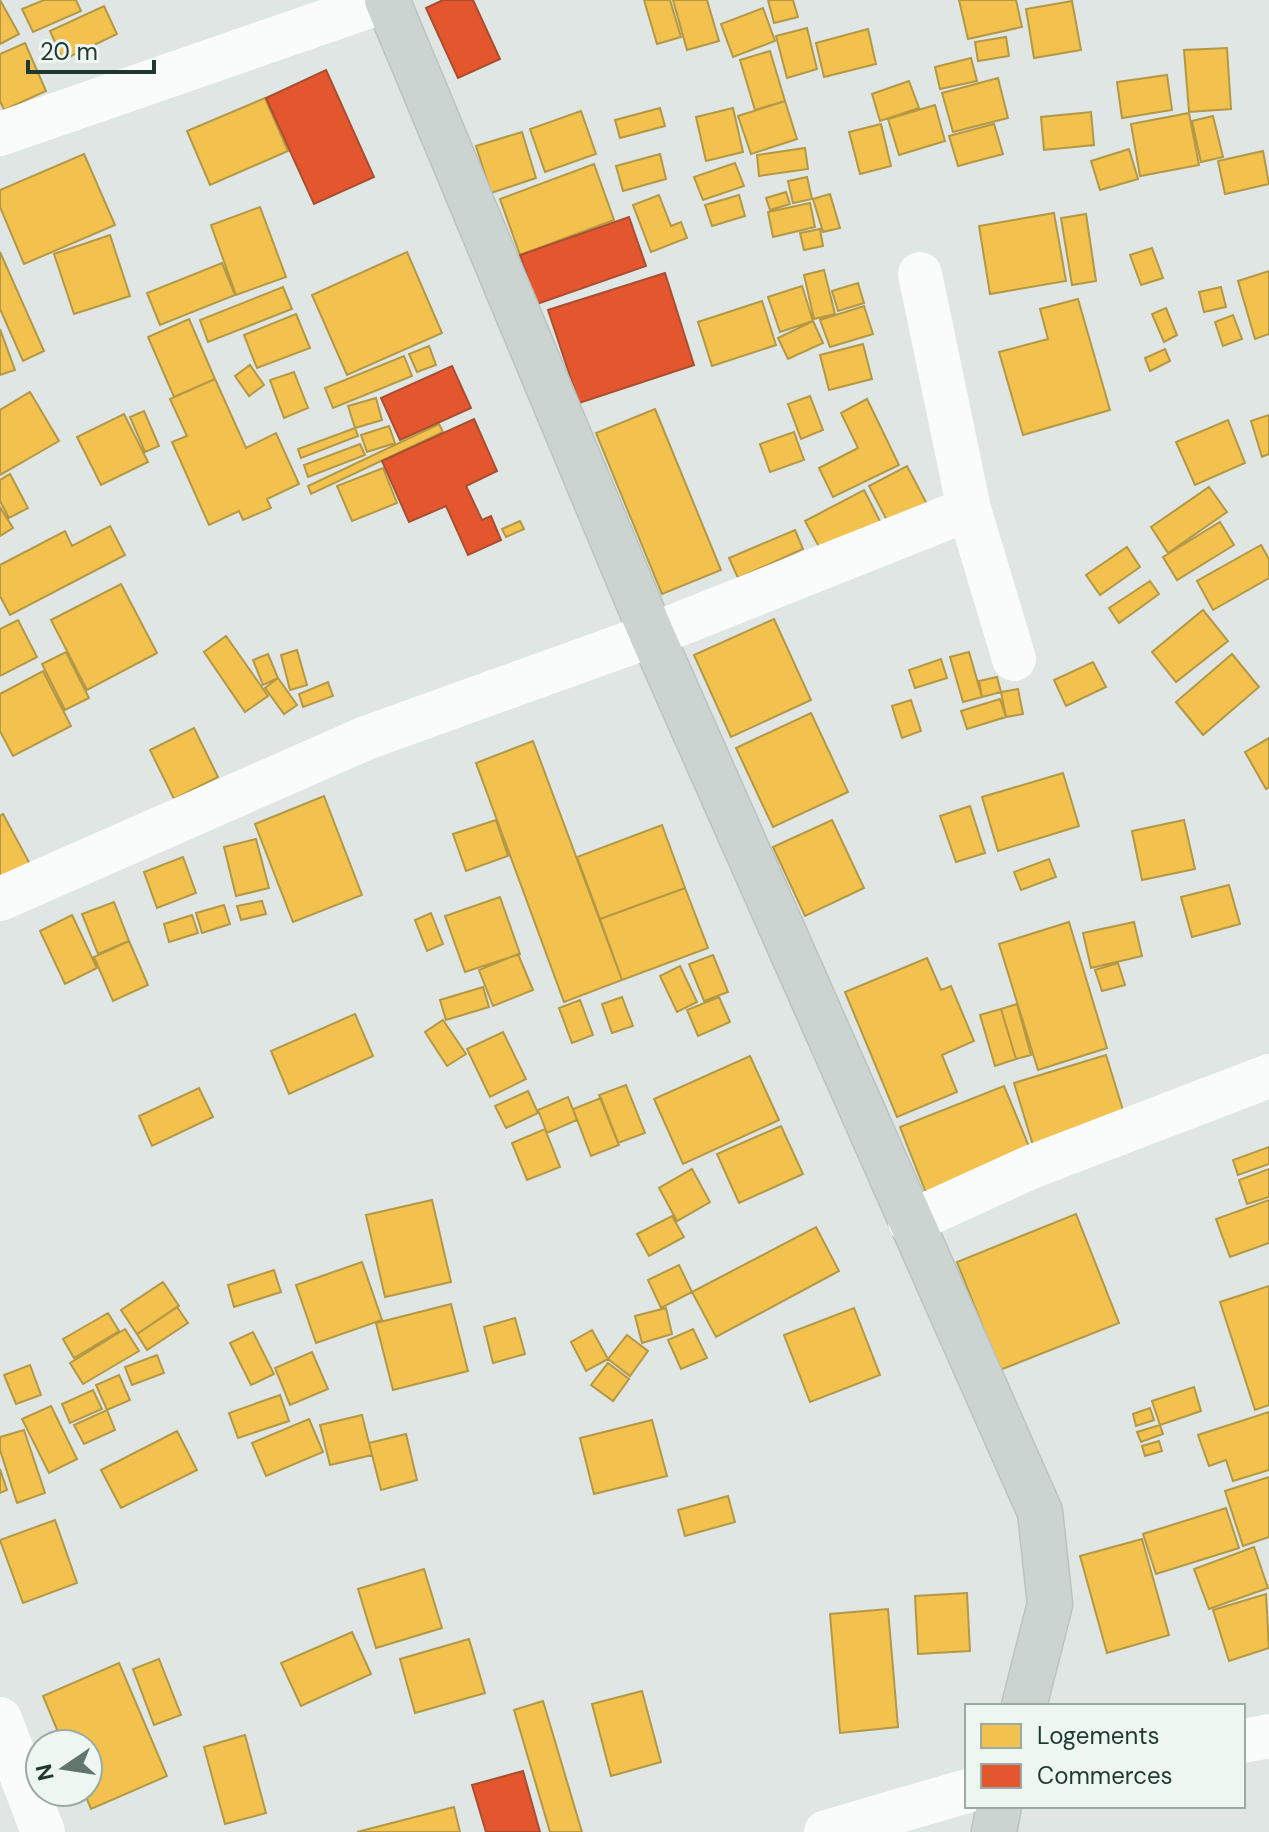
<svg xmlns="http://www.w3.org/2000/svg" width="1269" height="1832" viewBox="0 0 1269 1832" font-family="'DM Sans',sans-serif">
	<rect width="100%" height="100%" fill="#e0e6e3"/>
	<path fill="#f2c14e" stroke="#b39845" stroke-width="2" d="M0 0 19 34 0 44Z
		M44 0H76L81 11 33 32 22 9Z
		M644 0H670L681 37 657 44Z
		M673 0H707L719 41 687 50Z
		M768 0H793L798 17 774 23Z
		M959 0H1016L1022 27 968 39Z
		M1072 1 1081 50 1034 58 1026 9Z
		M104 6 117 34 63 60 50 31Z
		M763 8 775 41 733 57 721 24Z
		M807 28 817 69 787 78 776 36Z
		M868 29 876 64 824 77 816 43Z
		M1006 37 1009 56 978 61 975 42Z
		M25 43 46 91 4 110 0 101V54Z
		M1227 48 1231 109 1189 112 1184 50Z
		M770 51 785 101 755 110 740 60Z
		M971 58 977 81 940 89 935 67Z
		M1167 75 1172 110 1122 118 1117 82Z
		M998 78 1008 118 953 132 942 93Z
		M909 81 919 108 880 121 872 94Z
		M265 98 288 151 210 185 187 131Z
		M785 101 797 139 751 154 738 116Z
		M935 105 945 141 899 155 888 119Z
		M660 108 665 126 620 138 615 120Z
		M733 108 743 152 706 161 696 117Z
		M581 111 596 154 545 172 530 129Z
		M1091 112 1094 145 1044 150 1041 117Z
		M1189 113 1199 165 1140 176 1131 124Z
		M1213 116 1223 157 1201 162 1192 121Z
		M881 124 891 166 860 174 849 132Z
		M994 124 1003 154 958 166 949 136Z
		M522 132 536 178 491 193 476 146Z
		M805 148 808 169 759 176 757 155Z
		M1129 149 1138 179 1100 190 1091 161Z
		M1263 151 1269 184 1225 194 1218 161Z
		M84 154 115 225 24 264 0 207V190Z
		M660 154 666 179 623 191 616 166Z
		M735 163 744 186 703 200 694 177Z
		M594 164 614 220 520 255 500 199Z
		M807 177 812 199 793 203 788 181Z
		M786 192 790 204 770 210 766 198Z
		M830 194 840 228 823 232 813 199Z
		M659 195 671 226 681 222 687 238 651 252 633 205Z
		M739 195 745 216 712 226 705 205Z
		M810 203 815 227 773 237 768 212Z
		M260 207 286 277 236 295 211 225Z
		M1054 213 1066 281 990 294 979 226Z
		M1086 214 1096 281 1072 285 1061 218Z
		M820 229 823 246 804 250 800 233Z
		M110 235 130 296 74 314 54 254Z
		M1152 248 1163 278 1141 285 1130 255Z
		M0 252 44 351 23 361 0 309Z
		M407 252 442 333 347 375 312 295Z
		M222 263 235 295 160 325 147 293Z
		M824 270 835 314 814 319 804 275Z
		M1269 271V334L1255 339 1238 281Z
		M858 283 864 303 838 311 832 291Z
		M802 286 813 321 780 332 768 297Z
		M283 287 292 309 208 342 200 320Z
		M1221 287 1226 307 1204 312 1199 292Z
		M1078 299 1110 410 1023 435 999 352 1048 339 1040 309Z
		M762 301 776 345 712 366 698 322Z
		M864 306 873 334 830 347 820 320Z
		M1166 308 1177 335 1164 342 1152 314Z
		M296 314 310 348 257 368 244 335Z
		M1233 315 1242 339 1223 346 1215 322Z
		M189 319 215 379 174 397 148 337Z
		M813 321 823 343 788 359 778 338Z
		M0 329 15 370 0 375Z
		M863 344 872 379 829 390 820 355Z
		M429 346 436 365 417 372 409 354Z
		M1165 349 1170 361 1150 371 1145 358Z
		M404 356 412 376 333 408 325 388Z
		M250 365 264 385 249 396 235 376Z
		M294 372 308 408 284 418 270 380Z
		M215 379 246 448 276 433 299 484 267 499 271 508 243 520 239 511 209 525 172 442 187 436 170 399Z
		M30 392 59 441 0 475V410Z
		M810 396 823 430 801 439 788 404Z
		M376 398 382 420 355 428 348 406Z
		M867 399 899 465 833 497 819 468 858 448 841 413Z
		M655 409 721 570 662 594 596 433Z
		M144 411 159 446 145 452 130 417Z
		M124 414 148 462 101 485 77 437Z
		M1269 415V454L1262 457 1251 421Z
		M1228 420 1245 463 1195 485 1176 442Z
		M439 424 443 432 311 494 308 486Z
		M389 426 395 443 367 452 361 435Z
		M355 428 358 436 301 458 298 449Z
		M794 432 804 460 770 472 760 444Z
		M360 444 365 455 308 477 304 465Z
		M907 466 928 506 890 526 869 486Z
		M383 468 397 503 352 521 337 486Z
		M10 474 28 508 9 518 0 501V480Z
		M1209 487 1227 512 1168 553 1151 527Z
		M864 490 883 527 825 558 805 521Z
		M0 507 13 528 0 536Z
		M520 521 524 529 506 537 502 529Z
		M1220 522 1234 545 1177 580 1163 557Z
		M110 526 125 555 10 615 0 596V565L65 531 72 546Z
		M795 530 803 549 738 578 729 558Z
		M1261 545 1269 559V578L1213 610 1197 581Z
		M1127 547 1140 567 1100 595 1086 575Z
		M1150 581 1159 594 1119 623 1109 608Z
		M121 584 157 653 87 690 51 620Z
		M1203 610 1228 641 1176 682 1152 652Z
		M774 619 811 700 731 737 694 655Z
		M18 620 37 657 0 676V629Z
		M226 636 268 696 245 712 204 652Z
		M297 650 307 685 290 690 281 655Z
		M66 652 89 698 65 710 42 664Z
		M969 652 982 697 963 702 950 657Z
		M268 654 278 678 263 685 253 660Z
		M1232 654 1259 687 1203 735 1176 702Z
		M941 659 947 678 915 688 909 670Z
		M1093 662 1106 687 1066 706 1054 680Z
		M43 671 71 726 13 756 0 731V694Z
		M997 677 1001 692 982 697 979 681Z
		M278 678 297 705 284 714 265 688Z
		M328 682 333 696 303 707 299 694Z
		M1018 689 1023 714 1006 717 1001 692Z
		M1000 699 1006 717 967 729 961 711Z
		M911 700 921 731 902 738 892 706Z
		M811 713 848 792 773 827 736 748Z
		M194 728 218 777 174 799 150 750Z
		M1269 738V788L1266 789 1245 752Z
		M533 741 622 980 564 1002 476 763Z
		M1063 773 1079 826 998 851 982 797Z
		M324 796 362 895 293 922 255 824Z
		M970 806 985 853 956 862 940 816Z
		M3 814 31 866 0 882V816Z
		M496 820 508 856 466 871 453 834Z
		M832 820 864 888 805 916 773 847Z
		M1184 820 1195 869 1142 880 1132 831Z
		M662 825 685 888 600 919 577 857Z
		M256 839 269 888 236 896 224 847Z
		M183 857 196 893 157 908 144 872Z
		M1049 859 1056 877 1021 890 1014 872Z
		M1229 885 1240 924 1192 937 1181 897Z
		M685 888 708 948 622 980 600 919Z
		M500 897 520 954 465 972 445 916Z
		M262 901 266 914 241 920 237 906Z
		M114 902 129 941 98 954 82 914Z
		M224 905 230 924 202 933 196 913Z
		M431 913 443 944 427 951 415 920Z
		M72 915 97 968 65 984 40 931Z
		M192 915 198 933 169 942 164 924Z
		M1069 922 1107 1048 1038 1070 999 944Z
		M1134 922 1142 956 1091 968 1083 933Z
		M129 941 148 985 113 1001 94 957Z
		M518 954 533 990 493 1006 479 970Z
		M713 955 728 992 704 1001 689 964Z
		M927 958 941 990 951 986 974 1041 942 1055 957 1092 897 1117 845 992Z
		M1118 963 1125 985 1102 991 1095 970Z
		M680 966 697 1002 677 1012 660 976Z
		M483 987 489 1007 446 1020 440 1000Z
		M622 997 633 1026 612 1033 602 1004Z
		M719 997 730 1022 698 1036 687 1010Z
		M580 1000 593 1035 572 1043 559 1008Z
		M1017 1004 1031 1055 1016 1059 1001 1009Z
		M1001 1009 1016 1059 995 1066 980 1015Z
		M355 1014 373 1056 289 1094 271 1051Z
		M443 1020 466 1054 447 1066 425 1032Z
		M503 1032 526 1079 490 1097 467 1049Z
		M1106 1055 1127 1123 1035 1152 1014 1083Z
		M750 1056 779 1120 683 1164 654 1099Z
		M626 1085 645 1133 618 1143 599 1095Z
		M1004 1086 1035 1161 930 1203 900 1127Z
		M199 1088 213 1117 152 1146 139 1116Z
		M528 1091 538 1113 506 1128 495 1106Z
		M568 1097 577 1120 547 1133 538 1110Z
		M601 1098 619 1145 591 1156 573 1109Z
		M781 1126 803 1174 739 1203 717 1154Z
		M545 1129 560 1167 527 1180 512 1143Z
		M1269 1147V1164L1238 1175 1233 1160Z
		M692 1169 710 1202 677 1221 659 1188Z
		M1269 1169V1197L1247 1204 1239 1180Z
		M432 1200 451 1282 385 1297 366 1215Z
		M1269 1200V1243L1230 1257 1216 1219Z
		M1076 1214 1119 1323 1000 1370 957 1262Z
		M672 1216 684 1237 649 1256 637 1234Z
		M816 1227 839 1271 716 1337 692 1292Z
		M362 1262 382 1320 316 1343 296 1285Z
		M679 1265 692 1292 661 1308 648 1280Z
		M274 1270 281 1292 234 1307 228 1285Z
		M163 1282 179 1306 137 1334 121 1310Z
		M1269 1286V1405L1255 1410 1220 1302Z
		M451 1304 468 1371 393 1390 376 1323Z
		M177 1307 188 1323 147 1350 137 1334Z
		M666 1308 672 1334 642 1343 635 1316Z
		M854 1308 880 1375 810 1402 784 1335Z
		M108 1313 119 1331 74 1358 63 1339Z
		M515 1318 525 1354 493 1363 484 1327Z
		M125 1329 139 1351 83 1384 70 1363Z
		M693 1329 707 1358 681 1369 668 1340Z
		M592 1330 608 1359 586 1371 571 1342Z
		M253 1332 274 1374 251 1385 230 1343Z
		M627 1335 648 1351 630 1376 608 1359Z
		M312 1352 328 1389 290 1405 275 1368Z
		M157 1355 164 1373 132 1385 125 1367Z
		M608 1363 629 1379 613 1401 591 1385Z
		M30 1365 41 1395 16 1404 4 1375Z
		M119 1375 130 1400 107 1410 96 1385Z
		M1194 1387 1201 1411 1160 1425 1152 1401Z
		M93 1390 102 1409 70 1423 62 1404Z
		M280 1395 289 1421 238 1438 229 1413Z
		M51 1406 77 1459 49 1473 22 1419Z
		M1150 1408 1154 1420 1136 1426 1133 1414Z
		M107 1410 115 1430 84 1444 74 1425Z
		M1269 1412V1470L1233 1481 1226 1460 1209 1466 1198 1435Z
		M362 1415 372 1455 330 1465 320 1425Z
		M309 1419 323 1452 266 1476 252 1443Z
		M652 1420 667 1476 594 1494 580 1438Z
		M1160 1425 1163 1434 1141 1442 1137 1432Z
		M24 1430 45 1493 17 1503 0 1450V1437Z
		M177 1431 197 1470 121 1508 101 1470Z
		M406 1434 417 1480 381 1490 369 1443Z
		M1159 1441 1162 1451 1145 1456 1142 1446Z
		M0 1469 7 1490 0 1493Z
		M1269 1477V1537L1243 1546 1225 1491Z
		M728 1496 735 1522 685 1536 678 1510Z
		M1226 1508 1239 1548 1156 1574 1143 1534Z
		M55 1520 77 1583 23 1603 0 1540Z
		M1142 1539 1169 1635 1107 1653 1080 1556Z
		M1254 1547 1268 1588 1209 1609 1194 1569Z
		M424 1569 442 1628 376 1648 358 1589Z
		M967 1593 970 1651 918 1654 915 1596Z
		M1266 1594 1269 1648 1229 1661 1213 1610Z
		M888 1609 898 1727 840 1733 830 1614Z
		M352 1632 371 1674 301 1706 281 1663Z
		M469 1639 485 1693 415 1713 400 1659Z
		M159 1659 181 1715 154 1725 133 1669Z
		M119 1663 167 1776 91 1809 84 1792H88V1744H63L43 1696Z
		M642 1691 661 1762 611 1776 592 1704Z
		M543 1701 582 1832H550L514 1710Z
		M245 1735 266 1813 225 1824 204 1747Z
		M454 1807 460 1832H357Z"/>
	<path fill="#e4572e" stroke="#a94e2f" stroke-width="2" d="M443 0H473L500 59 458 78 426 8Z
		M326 70 374 177 314 204 266 98Z
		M629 217 646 266 537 304 520 255Z
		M665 273 694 365 579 403 548 310Z
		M452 366 471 408 400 440 381 398Z
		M474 419 497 471 466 486 482 520 491 516 501 540 468 555 446 506 409 522 382 461Z
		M523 1771 540 1832H486L472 1785Z"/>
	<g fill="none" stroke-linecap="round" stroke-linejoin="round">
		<defs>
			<path id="major" d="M387 0 652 635 1040 1512 1050 1604 1024 1706
				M994 1832 999 1806"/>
		</defs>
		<use href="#major" stroke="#bac3c0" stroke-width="47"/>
		<path stroke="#fafbfb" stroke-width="44" d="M0 134 387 0
			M920 274 969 509 1014 659
			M0 899 366 738 652 635 969 509
			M910 1222 1031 1167 1269 1076
			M0 1719 43 1832
			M1243 1741 1269 1736
			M826 1832 967 1791"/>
		<use href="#major" stroke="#ccd4d1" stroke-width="44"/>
	</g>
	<rect x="965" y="1704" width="280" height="104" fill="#edf6f1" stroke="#9baaa4" stroke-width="2"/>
	<rect x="981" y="1724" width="40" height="24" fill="#f2c14e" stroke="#9baaa4" stroke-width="2"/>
	<text x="1037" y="1744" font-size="24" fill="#1f3830">Logements</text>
	<rect x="981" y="1764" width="40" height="24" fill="#e4572e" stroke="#9baaa4" stroke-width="2"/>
	<text x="1037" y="1784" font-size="24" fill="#1f3830">Commerces</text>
	<g transform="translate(64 1768) rotate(257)"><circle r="38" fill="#edf6f1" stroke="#9baaa4" stroke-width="2"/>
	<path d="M0-6L14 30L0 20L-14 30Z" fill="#63756f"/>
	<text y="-12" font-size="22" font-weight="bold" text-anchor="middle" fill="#1f3830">N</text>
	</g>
	<path d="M28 60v12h126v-12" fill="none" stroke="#1f3830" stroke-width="4"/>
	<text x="40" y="60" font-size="24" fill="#1f3830" stroke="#edf6f1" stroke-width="6" paint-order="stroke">20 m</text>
</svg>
